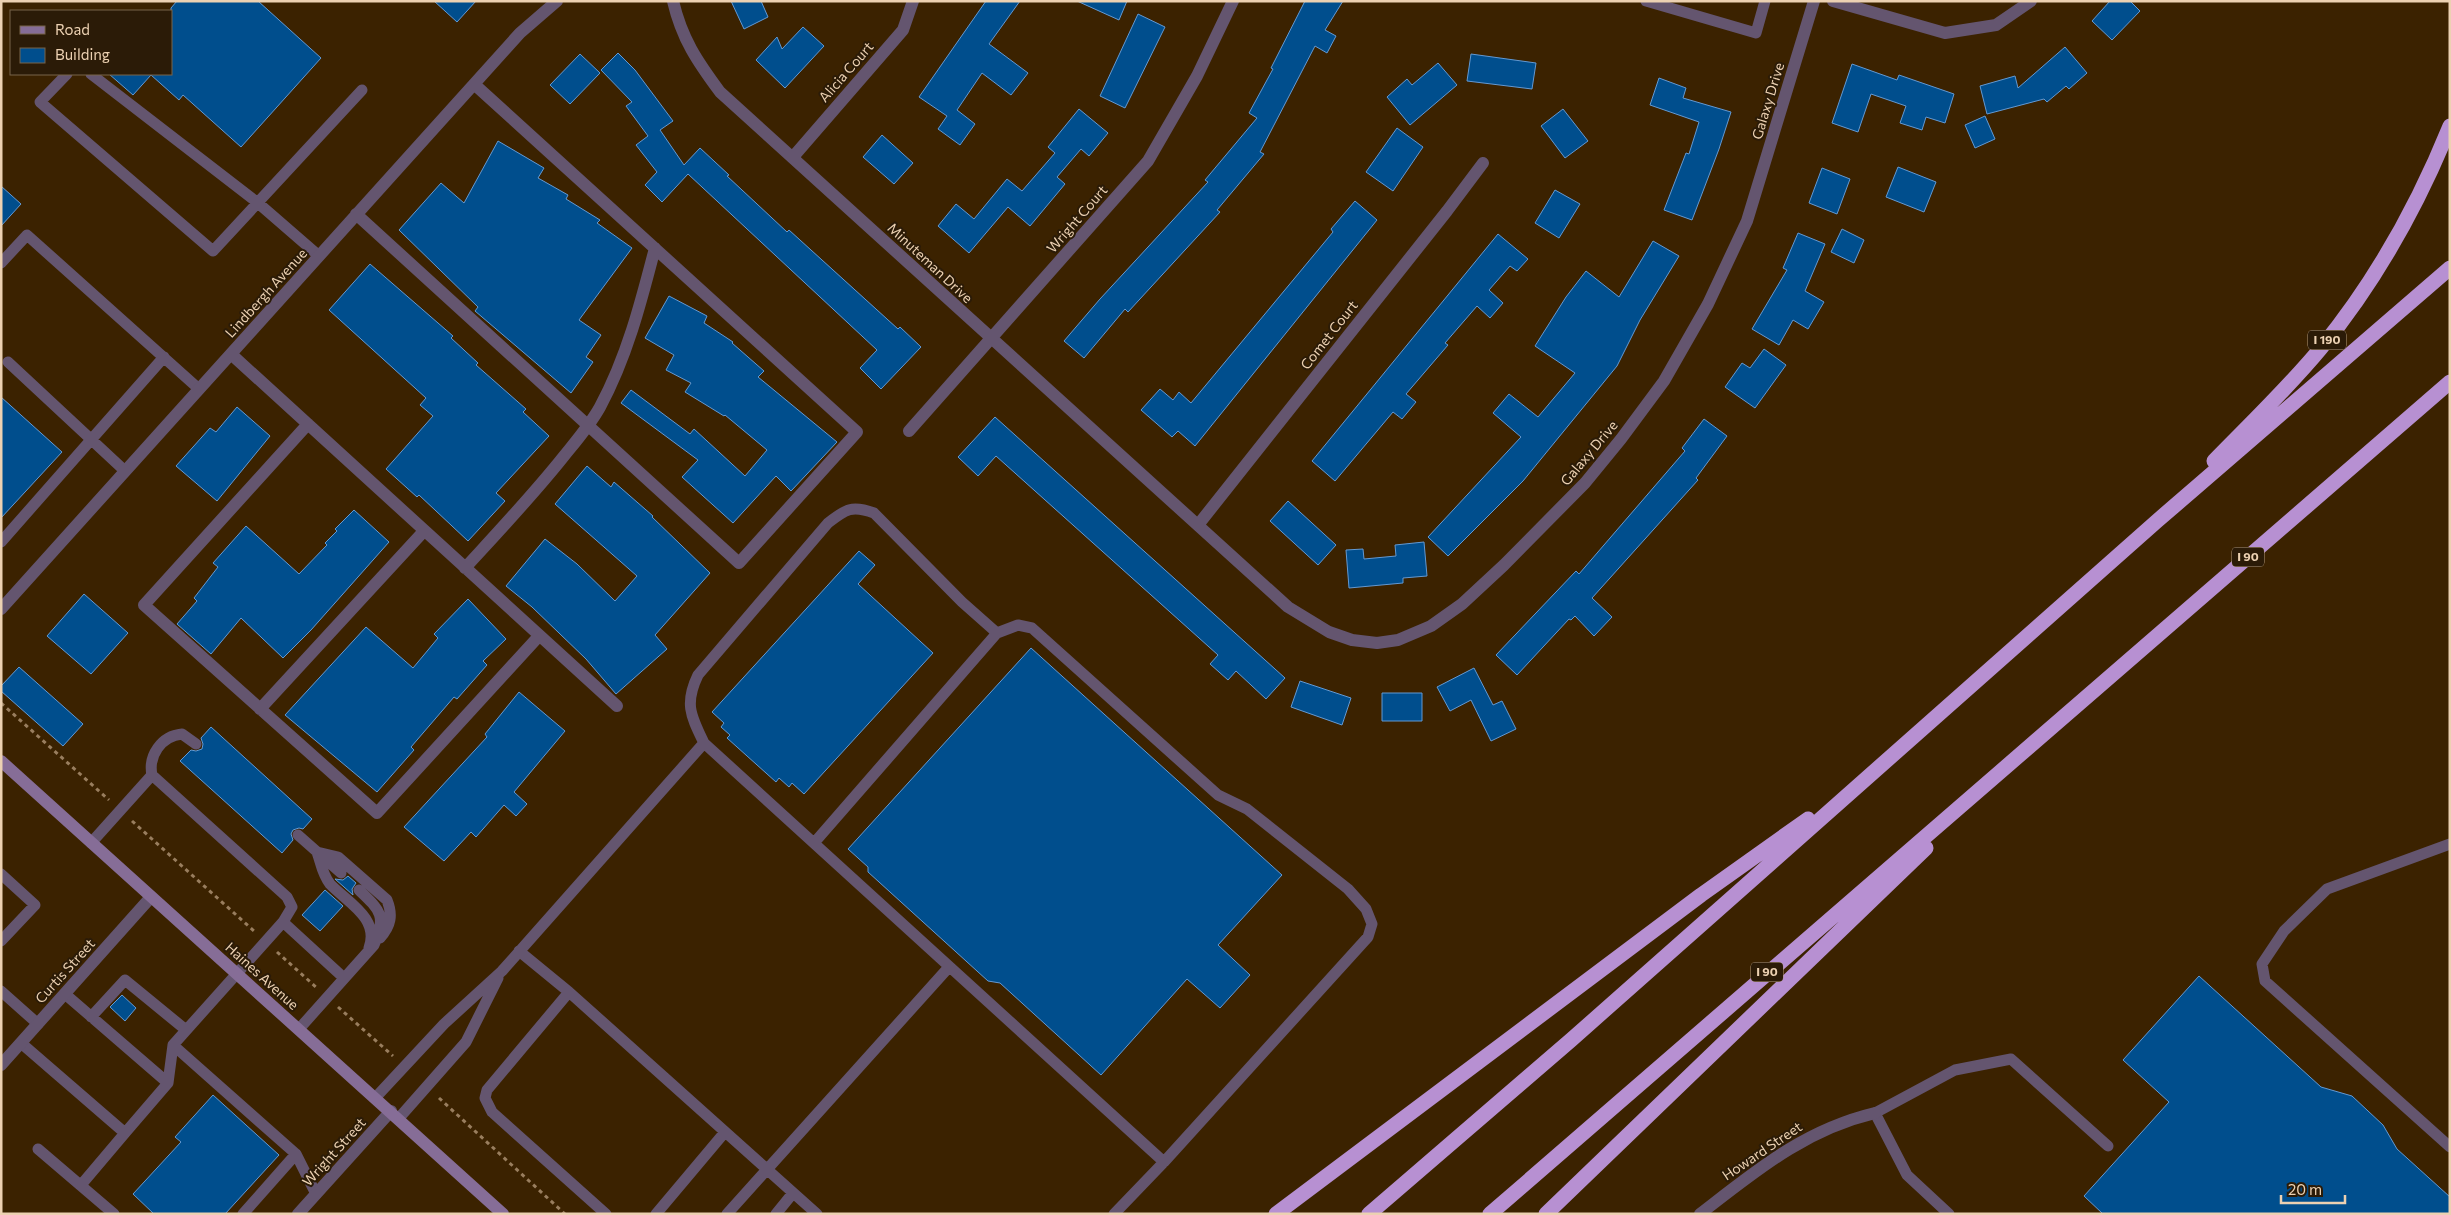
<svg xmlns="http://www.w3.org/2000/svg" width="2451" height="1215" viewBox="0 0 2451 1215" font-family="Commissioner,sans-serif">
	<rect width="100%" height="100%" fill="#3b2200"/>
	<path fill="#004e8d" stroke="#6399d2" d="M177 1H258L321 58 241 147 183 95 179 100 151 75 133 95 109 74H171V8Z
		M434 1H476L457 22Z
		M731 1H761L768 17 744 29Z
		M986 1H1020L989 44 1028 73 1011 95 982 73 957 110 975 124 960 145 938 129 947 116 919 97Z
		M1077 1H1127L1119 20Z
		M1305 1H1343L1325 30 1336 36 1327 53 1315 46 1260 152 1264 154 1217 210 1220 212 1128 312 1125 309 1084 358 1064 341 1100 299 1208 182 1205 180 1257 118 1249 113 1273 69 1271 68Z
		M2110 1H2130L2140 11 2112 40 2092 21Z
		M1138 14 1165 27 1125 108 1100 96Z
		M803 27 824 46 785 88 756 60 777 37 782 49Z
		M2065 47 2087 73 2069 89 2066 86 2047 102 2044 99 1987 114 1980 86 2015 76 2018 88Z
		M618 53 635 70 673 121 660 130 684 165 700 148 729 175 727 176 787 232 789 230 898 329 900 327 921 347 881 389 860 368 877 350 688 174 662 202 645 185 657 172 636 145 648 136 626 106 632 102 601 70Z
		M580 54 600 73 570 104 550 85Z
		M1471 54 1536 63 1532 89 1467 81Z
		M1438 63 1457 85 1410 125 1387 97 1407 79 1412 85Z
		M1852 64 1897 80 1899 75 1954 94 1945 123 1926 117 1922 130 1900 123 1906 106 1871 94 1858 132 1832 123Z
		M1659 78 1686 88 1683 98 1731 112 1719 149 1692 220 1664 210 1686 153 1689 154 1699 122 1650 105Z
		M1079 109 1108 133 1089 156 1081 149 1057 177 1065 184 1030 226 1008 207 969 253 938 226 956 204 974 219 1007 179 1022 191 1055 153 1048 147Z
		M1563 109 1588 141 1565 158 1541 126Z
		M1985 116 1995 139 1975 148 1965 125Z
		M1397 128 1423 147 1393 191 1366 172Z
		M882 135 913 163 894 184 863 157Z
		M498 141 544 168 538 178 568 195 566 199 600 220 597 223 632 248 579 320 601 335 586 357 593 362 571 393 475 311 478 307 399 230 441 183 464 203Z
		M1898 167 1936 182 1924 212 1886 197Z
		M1822 168 1850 179 1837 214 1809 203Z
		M1 186 21 204 1 226Z
		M1555 190 1580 204 1559 238 1535 223Z
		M1355 201 1377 220 1195 446 1178 431 1172 437 1141 410 1160 389 1173 400 1179 392 1191 403 1333 232 1331 229Z
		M1842 229 1864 240 1854 263 1831 252Z
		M1798 233 1825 244 1805 291 1824 302 1808 329 1793 320 1779 345 1752 329 1787 270 1783 268Z
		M1498 234 1528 259 1517 271 1510 266 1489 290 1503 303 1490 318 1477 306 1445 343 1448 345 1406 394 1416 402 1402 419 1393 412 1335 481 1312 461Z
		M1653 241 1679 256 1640 320 1617 366 1523 481 1448 556 1428 537 1521 437 1493 413 1509 394 1538 417 1575 373 1535 346 1566 297 1586 271 1619 297Z
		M370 264 453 336 451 338 478 363 476 365 526 409 523 412 549 436 496 493 505 501 468 541 419 495 417 497 386 469 433 416 420 405 426 398 329 310Z
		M669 296 707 316 704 323 733 342 732 343 764 371 758 377 837 442 791 491 776 476 733 523 682 477 698 460 621 403 631 390 690 434 694 429 745 476 767 450 725 415 724 416 685 392 691 383 666 370 674 355 645 338Z
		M1764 349 1786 365 1755 408 1725 387 1742 363 1750 368Z
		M1 397 62 452 1 518Z
		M237 407 270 436 217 501 176 466 210 428 216 432Z
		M995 417 1285 678 1266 699 1236 671 1228 680 1210 664 1218 655 996 456 978 476 958 457Z
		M1704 419 1727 436 1696 478 1698 480 1592 598 1612 617 1594 636 1575 616 1571 620 1569 619 1517 675 1496 655 1576 571 1579 574 1685 451 1682 448Z
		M587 466 611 487 614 482 653 516 652 517 710 573 655 635 667 649 616 694 586 659 532 607 506 586 545 539 577 564 615 601 637 576 555 504Z
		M1288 501 1336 545 1318 565 1270 521Z
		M354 510 389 542 311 630 283 658 241 618 211 654 177 624 197 601 194 598 218 567 213 563 246 526 299 574 327 545 325 543 337 531 335 529Z
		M1424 542 1427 576 1403 578V583L1349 588 1346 550 1363 549 1364 559 1396 556 1395 545Z
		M859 551 875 565 858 584 933 653 804 794 792 783 789 787 779 778 776 782 727 738 730 735 721 727 724 723 712 712Z
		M84 594 128 633 91 674 47 636Z
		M468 599 506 639 483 661 487 665 457 699 454 697 411 747 414 750 377 792 285 715 366 627 413 668 438 638 434 634Z
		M1031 648 1282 875 1218 945 1250 975 1220 1008 1187 979 1101 1075 1000 983 988 981 868 872V867L848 849Z
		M19 667 83 724 63 746 1 691V686Z
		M1474 668 1493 705 1502 701 1516 729 1491 741 1471 700 1450 711 1437 687Z
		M1300 681 1351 698 1342 725 1291 707Z
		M519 692 565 731 514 792 527 804 516 816 504 805 476 837 471 832 444 861 404 827 487 737 485 734Z
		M1382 693H1422V721H1382Z
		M211 727 312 819 303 829 299 828 293 830 291 834 293 840 282 853 180 761 191 750 196 751 202 749 203 744 201 738Z
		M348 876 356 883 352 889 353 895 335 879 343 880Z
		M325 890 343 906 320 931 302 915Z
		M2199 976 2321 1087 2352 1096 2383 1125 2397 1149 2450 1197V1214H2103L2084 1196 2169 1102 2123 1060Z
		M122 995 136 1008 125 1021 110 1007Z
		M213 1095 279 1155 225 1214H154L133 1194 181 1142 175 1137Z"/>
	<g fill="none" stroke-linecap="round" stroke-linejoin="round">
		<path stroke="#997e5e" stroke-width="3" stroke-dasharray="4 4" stroke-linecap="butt" d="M1 703 109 800
			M132 821 254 931
			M277 952 317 988
			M338 1007 393 1056
			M439 1098 565 1214"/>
		<path stroke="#64556f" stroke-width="11" d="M1646 1 1756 33 1765 1
			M67 74 40 102 213 251 362 90
			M91 74 258 203 319 256
			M1 263 27 235 199 389
			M8 362 125 471
			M1 542 164 357
			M997 633 1018 625 1032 628 1218 795 1247 809 1348 889 1366 909 1372 924 1368 937 1164 1162
			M704 743C691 716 684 704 698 675L828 523C846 509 852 505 874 513L962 602 997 633 814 843
			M298 835 341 873
			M91 843 152 775
			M2450 844 2327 889 2284 931 2262 964 2265 981 2450 1147
			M317 852 338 857 387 900C393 915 391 926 380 938
			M317 852C321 863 322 874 330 884 347 902 380 918 369 948
			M1 874 35 905 1 941
			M283 922 344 978
			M519 951 569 992 817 1214
			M1 991 38 1024
			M569 992 487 1090 485 1098 492 1112 606 1214
			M91 1017 125 980 186 1030
			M299 1029 374 945C387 916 380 910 359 890
			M21 1043 125 1133 168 1083 65 994
			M173 1045 296 1154 243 1214
			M168 1083 173 1045 283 922 292 907 287 897 152 775C148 756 161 736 182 734L196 744
			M376 1097 444 1024 502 971 704 743 1164 1162 1114 1214
			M399 1118 466 1042 498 978
			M38 1149 114 1214
			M296 1154 316 1194
			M81 1185 125 1133
			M656 1214 725 1132
			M727 1214 949 967
			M776 1214 793 1193
			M1949 1214 1907 1175 1875 1113 1955 1070 2011 1059 2108 1146"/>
		<path stroke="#64556f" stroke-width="12" d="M673 1C682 39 697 61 720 92L1288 607 1329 632 1352 640 1377 643 1398 640 1431 626 1462 604 1504 565 1585 483 1621 439 1664 381 1708 304 1747 221 1814 1
			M1833 1 1945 33 1996 25 2031 1
			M793 157 903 30 913 1
			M356 214 739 563 857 432 474 84
			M231 354 617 706
			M308 424 144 605 377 813 539 636
			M909 431 1148 161 1197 76 1233 1
			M1198 525 1447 211 1483 163
			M465 568C499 531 533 495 564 456 577 440 590 425 600 407 627 357 641 302 655 248
			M1 609 520 33 557 1
			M260 709 424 531
			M1 1065 151 897
			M298 1214 391 1111
			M1700 1214C1757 1170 1804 1130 1875 1113"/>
		<path stroke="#866d97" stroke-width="12" d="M1 761 503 1214"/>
		<path stroke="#b790d2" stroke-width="15" d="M2214 461C2250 424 2288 388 2321 348 2375 282 2418 205 2450 126
			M1276 1214 1701 895 1808 819
			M1369 1214 1571 1040 2157 521 2450 268
			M1490 1214C1808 935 2130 660 2450 382
			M1546 1214 1926 848"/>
	</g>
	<g text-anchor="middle" stroke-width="4" stroke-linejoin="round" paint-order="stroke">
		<g fill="#2b1b07" stroke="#b29a7f" stroke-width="1">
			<rect x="2308" y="330.5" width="38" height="19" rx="4"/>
			<rect x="2232" y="547.5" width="32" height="19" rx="4"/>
			<rect x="1751" y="962.5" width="32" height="19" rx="4"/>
		</g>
		<g font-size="12" font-weight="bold" fill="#ecd1b2">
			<text x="2327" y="344">I 190</text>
			<text x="2248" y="561">I 90</text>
			<text x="1767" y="976">I 90</text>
		</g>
		<g font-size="14" fill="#ecd1b2" stroke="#2b1b07">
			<text transform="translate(846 72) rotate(-49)" y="5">Alicia Court</text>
			<text transform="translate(1768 101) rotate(-73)" y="5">Galaxy Drive</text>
			<text transform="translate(1077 219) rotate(-49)" y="5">Wright Court</text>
			<text transform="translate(930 263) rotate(43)" y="5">Minuteman Drive</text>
			<text transform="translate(266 293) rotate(-48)" y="5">Lindbergh Avenue</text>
			<text transform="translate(1329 335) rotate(-52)" y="5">Comet Court</text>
			<text transform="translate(1589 453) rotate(-50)" y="5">Galaxy Drive</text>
			<text transform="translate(65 971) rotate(-48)" y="5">Curtis Street</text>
			<text transform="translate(262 976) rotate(42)" y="5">Haines Avenue</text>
			<text transform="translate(1762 1151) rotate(-34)" y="5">Howard Street</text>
			<text transform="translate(334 1152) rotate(-48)" y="5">Wright Street</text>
		</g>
	</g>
	<rect width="2451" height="1215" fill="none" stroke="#ecd1b2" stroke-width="5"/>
	<rect x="10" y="10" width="162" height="65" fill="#2b1b07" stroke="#78644b"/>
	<rect x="20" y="26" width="25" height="8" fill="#866d97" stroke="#78644b"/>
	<text x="55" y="35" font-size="15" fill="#ecd1b2">Road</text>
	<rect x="20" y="48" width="25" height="15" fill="#004e8d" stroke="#78644b"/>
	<text x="55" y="60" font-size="15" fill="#ecd1b2">Building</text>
	<path d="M2281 1195v8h64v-8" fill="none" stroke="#ecd1b2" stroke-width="2.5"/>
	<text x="2288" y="1195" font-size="15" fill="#ecd1b2" stroke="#2b1b07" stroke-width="4" paint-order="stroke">20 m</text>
</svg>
